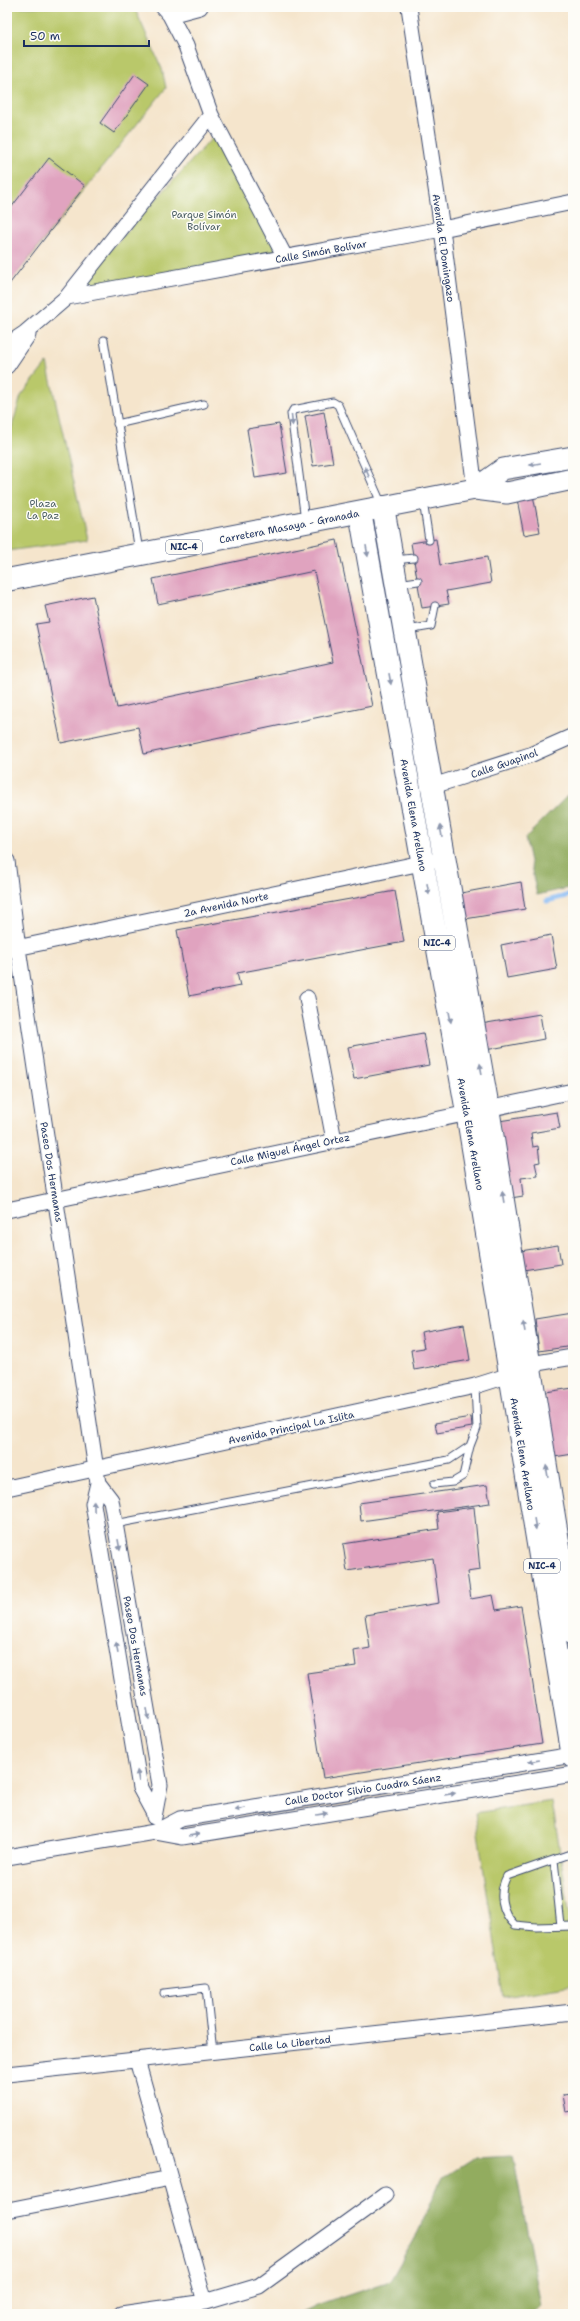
<svg xmlns="http://www.w3.org/2000/svg" width="580" height="2321" viewBox="0 0 580 2321" font-family="'Shantell Sans',sans-serif">
	<rect width="100%" height="100%" fill="#fdfcf7"/>
	<filter id="ink" filterUnits="userSpaceOnUse"><feTurbulence type="fractalNoise" baseFrequency=".025" numOctaves="2"/><feDisplacementMap in="SourceGraphic" scale="8" xChannelSelector="R" yChannelSelector="G"/><feConvolveMatrix kernelMatrix="1 2 1 2 8 2 1 2 1" color-interpolation-filters="sRGB"/></filter>
	<filter id="wash" filterUnits="userSpaceOnUse"><feTurbulence type="fractalNoise" baseFrequency=".012" numOctaves="4" result="noise"/><feDisplacementMap in="SourceGraphic" scale="16" xChannelSelector="R" yChannelSelector="G"/><feGaussianBlur stdDeviation="0.9" result="paint"/><feColorMatrix in="noise" values="0 0 0 0 0 0 0 0 0 0 0 0 0 0 0 0 0 1.4 0 .05"/><feComposite in="paint" operator="in"/></filter>
	<g filter="url(#wash)">
		<rect width="100%" height="100%" fill="#f5e5cc"/>
		<path fill="#b9c86b" stroke="#6a7c64" d="M7 7H134L162 69 166 88 7 286Z
			M213 137 283 255 67 297Z
			M47 363 87 540 7 551V443L21 396Z
			M552 1801 573 1936V1986L503 1997 475 1813Z"/>
		<path fill="#92ac5f" stroke="#566e5e" d="M573 790V887L537 895 525 838Z
			M513 2155 541 2306 532 2314H300L319 2305 390 2281 418 2232 441 2179 476 2157Z"/>
		<g fill="none" stroke-linecap="round" stroke-linejoin="round">
			<path stroke="#86baf4" stroke-width="5" d="M547 901 573 894"/>
		</g>
		<g id="blocks">
			<path fill="#e0a3bf" d="M135 74 149 84 114 133 100 123Z
				M49 158 85 186 7 287V213Z
				M324 412 333 463 313 466 305 416Z
				M279 424 287 473 255 478 247 429Z
				M533 495 540 532 524 535 517 499Z
				M436 539 440 565 487 557 491 583 446 591 449 604 422 608 411 543Z
				M337 540 372 706 144 754 138 727 61 743 36 624 49 622 45 606 93 596 117 708 333 662 314 571 158 604 153 579Z
				M521 882 525 909 465 919 461 893Z
				M395 891 404 942 237 973 240 986 189 996 177 930Z
				M551 935 557 969 507 978 501 945Z
				M540 1014 544 1039 480 1051 475 1025Z
				M423 1033 429 1065 354 1079 348 1047Z
				M557 1112 560 1128 531 1133 533 1147 538 1146 540 1162 535 1163 538 1176 521 1178 523 1196 511 1198 499 1121Z
				M558 1245 561 1264 517 1271 514 1252Z
				M573 1313V1346L539 1351 535 1319Z
				M464 1324 470 1360 414 1370 411 1350 424 1348 421 1332Z
				M573 1388V1454L554 1457 545 1392Z
				M471 1417 472 1427 437 1433 435 1423Z
				M487 1485 490 1503 361 1521 359 1503Z
				M474 1507 480 1570 467 1572 471 1599 493 1595 496 1610 521 1606 542 1744 323 1778 307 1673 356 1666 354 1651 370 1648 365 1615 439 1603 433 1558 347 1571 343 1544 439 1529 437 1512Z
				M573 2094V2111L566 2112 563 2095Z"/>
		</g>
	</g>
	<g filter="url(#ink)">
		<use href="#blocks" fill-opacity="0" stroke="#3c4a6e" stroke-width="1"/>
		<g fill="none" stroke-linecap="round" stroke-linejoin="round">
			<defs>
				<path id="lane" d="M104 340 139 551
					M117 424 204 404
					M423 501 429 540
					M305 520 291 414 293 410 333 402 338 405 382 505
					M394 560 414 558
					M398 584 418 581
					M407 630 431 626 435 606
					M434 1484 453 1482 463 1476 470 1446 477 1428 475 1386
					M115 1524 449 1460 470 1446
					M559 1655 573 1653
					M573 1853 507 1876C498 1893 501 1912 515 1925L536 1927 573 1926
					M554 1860 561 1926
					M164 1993 206 1988 213 2052"/>
				<path id="street" d="M163 7 170 15 186 46 211 115 285 257
					M409 7 442 229 475 489
					M170 15 200 7
					M67 297 442 229 573 202
					M7 345 25 333 67 297 211 115
					M7 366 28 335
					M433 786 530 755 573 736
					M7 861 18 948 98 1483 93 1504 140 1788 153 1812
					M7 950 431 861
					M307 998 334 1140
					M7 1210 573 1091
					M98 1483 111 1500 160 1785 154 1817
					M7 1488 475 1386 510 1375 531 1364 573 1357
					M155 1832 180 1819 573 1755
					M7 1857 155 1832 182 1837 573 1774
					M137 2060 205 2302
					M7 2074 573 2012
					M13 2209 170 2178
					M121 2314 205 2302 259 2286 385 2195"/>
				<path id="secondary" d="M475 489 503 469 573 457
					M383 507 475 489 507 493 573 479"/>
				<path id="highway" d="M360 512 467 1112 573 1757
					M7 580 383 507 488 1108 573 1634"/>
			</defs>
			<use href="#lane" stroke="#3c4a6e" stroke-width="9"/>
			<use href="#street" stroke="#3c4a6e" stroke-width="17"/>
			<use href="#secondary" stroke="#3c4a6e" stroke-width="23"/>
			<use href="#highway" stroke="#3c4a6e" stroke-width="24"/>
			<use href="#lane" stroke="#fff" stroke-width="7"/>
			<use href="#street" stroke="#fff" stroke-width="15"/>
			<use href="#secondary" stroke="#fff" stroke-width="21"/>
			<use href="#highway" stroke="#fff" stroke-width="22"/>
		</g>
		<defs><path id="oneway-solid" d="M-6-.8H1V-3.2L6.5 0L1 3.2V.8H-6Z"/></defs>
		<g fill="#8d97ae">
			<use href="#oneway-solid" transform="translate(292 420) rotate(85)"/>
			<use href="#oneway-solid" transform="translate(535 464) rotate(170)"/>
			<use href="#oneway-solid" transform="translate(367 472) rotate(-114)"/>
			<use href="#oneway-solid" transform="translate(367 551) rotate(80)"/>
			<use href="#oneway-solid" transform="translate(390 679) rotate(80)"/>
			<use href="#oneway-solid" transform="translate(441 831) rotate(-100)"/>
			<use href="#oneway-solid" transform="translate(428 889) rotate(80)"/>
			<use href="#oneway-solid" transform="translate(450 1017) rotate(80)"/>
			<use href="#oneway-solid" transform="translate(481 1069) rotate(-100)"/>
			<use href="#oneway-solid" transform="translate(503 1197) rotate(-99)"/>
			<use href="#oneway-solid" transform="translate(524 1326) rotate(-99)"/>
			<use href="#oneway-solid" transform="translate(547 1471) rotate(-99)"/>
			<use href="#oneway-solid" transform="translate(94 1506) rotate(-91)"/>
			<use href="#oneway-solid" transform="translate(535 1524) rotate(81)"/>
			<use href="#oneway-solid" transform="translate(119 1545) rotate(80)"/>
			<use href="#oneway-solid" transform="translate(117 1648) rotate(-99)"/>
			<use href="#oneway-solid" transform="translate(148 1714) rotate(80)"/>
			<use href="#oneway-solid" transform="translate(534 1761) rotate(171)"/>
			<use href="#oneway-solid" transform="translate(138 1776) rotate(-99)"/>
			<use href="#oneway-solid" transform="translate(450 1794) rotate(-9)"/>
			<use href="#oneway-solid" transform="translate(240 1809) rotate(171)"/>
			<use href="#oneway-solid" transform="translate(322 1814) rotate(-9)"/>
			<use href="#oneway-solid" transform="translate(194 1835) rotate(-9)"/>
		</g>
	</g>
	<g text-anchor="middle" stroke-width="3" stroke-linejoin="round" paint-order="stroke">
		<g fill="#fdfcf7" stroke="#5f6c8c" stroke-width="1">
			<rect x="166" y="540" width="36" height="14" rx="3"/>
			<rect x="419" y="936" width="36" height="14" rx="3"/>
			<rect x="524" y="1559" width="36" height="14" rx="3"/>
		</g>
		<g font-size="9" font-weight="bold" fill="#1b2f5e">
			<text x="184" y="550">NIC-4</text>
			<text x="437" y="946">NIC-4</text>
			<text x="542" y="1569">NIC-4</text>
		</g>
		<g font-size="10" fill="#4a5d62" stroke="#fdfcf7">
			<text x="204" y="218">Parque Simón<tspan x="204" dy="12">Bolívar</tspan></text>
			<text x="43" y="507">Plaza<tspan x="43" dy="12">La Paz</tspan></text>
		</g>
		<g font-size="10" fill="#1b2f5e" stroke="#fdfcf7">
			<text transform="translate(444 248) rotate(82)" y="4">Avenida El Domingazo</text>
			<text transform="translate(321 251) rotate(-10)" y="4">Calle Simón Bolívar</text>
			<text transform="translate(289 526) rotate(-11)" y="4">Carretera Masaya - Granada</text>
			<text transform="translate(504 763) rotate(-19)" y="4">Calle Guapinol</text>
			<text transform="translate(414 815) rotate(80)" y="4">Avenida Elena Arellano</text>
			<text transform="translate(226 904) rotate(-12)" y="4">2a Avenida Norte</text>
			<text transform="translate(471 1134) rotate(80)" y="4">Avenida Elena Arellano</text>
			<text transform="translate(290 1149) rotate(-12)" y="4">Calle Miguel Ángel Ortez</text>
			<text transform="translate(52 1172) rotate(81)" y="4">Paseo Dos Hermanas</text>
			<text transform="translate(291 1427) rotate(-12)" y="4">Avenida Principal La Islita</text>
			<text transform="translate(523 1454) rotate(81)" y="4">Avenida Elena Arellano</text>
			<text transform="translate(136 1646) rotate(80)" y="4">Paseo Dos Hermanas</text>
			<text transform="translate(363 1789) rotate(-9)" y="4">Calle Doctor Silvio Cuadra Sáenz</text>
			<text transform="translate(290 2043) rotate(-6)" y="4">Calle La Libertad</text>
		</g>
	</g>
	<rect width="580" height="2321" fill="none" stroke="#fdfcf7" stroke-width="24"/>
	<path d="M24 40v6h125v-6" fill="none" stroke="#1b2f5e" stroke-width="2"/>
	<text x="30" y="40" font-size="12" fill="#1b2f5e" stroke="#fdfcf7" stroke-width="3" paint-order="stroke">50 m</text>
</svg>
